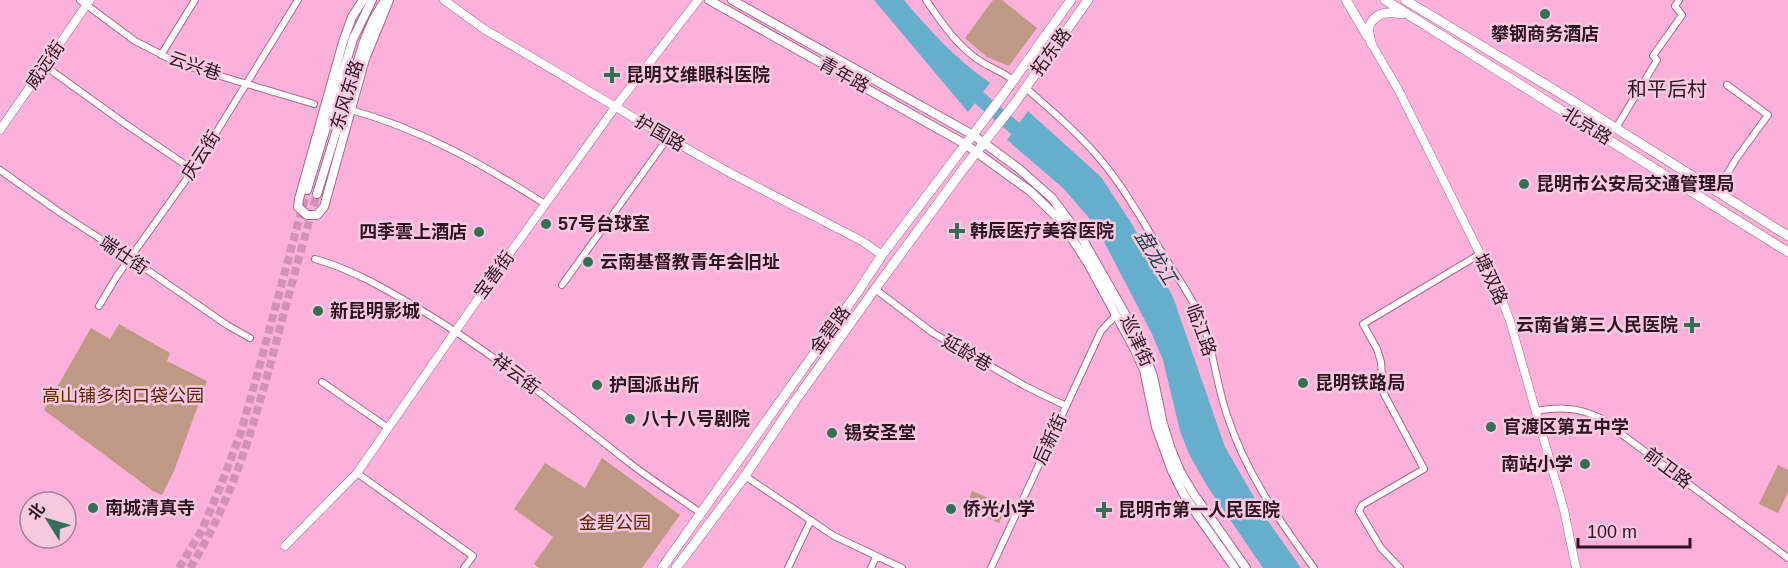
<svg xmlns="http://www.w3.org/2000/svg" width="1788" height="568" viewBox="0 0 1788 568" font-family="Arial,'Noto Sans SC',sans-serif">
	<rect width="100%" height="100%" fill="#fbb1da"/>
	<path fill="#bf9886" d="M993 0H1002L1037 28 1009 66 987 57 965 38Z
		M119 324 170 353 167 361 207 381 174 471 162 495 153 491 44 410 91 328 110 339Z
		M602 458 680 515 642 568H539L534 564 553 537 514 509 545 463 585 488Z
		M1778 465 1788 470V492L1778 513 1759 504Z
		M972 491 1007 506 999 523 965 508Z"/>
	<path fill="#66afcc" d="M874 0H904C930 31 957 60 990 83L968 112Z
		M1028 111 1101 177 1130 221 1173 297 1225 447 1266 518 1301 568H1263L1207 486 1189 454 1180 431 1163 360 1151 332 1101 236 1089 218 1063 188 1007 140Z"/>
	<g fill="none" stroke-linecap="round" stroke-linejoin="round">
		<path stroke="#66afcc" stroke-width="14" d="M965 86 1028 139"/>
		<path stroke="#d291b5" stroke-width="8" stroke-dasharray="8 4" stroke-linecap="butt" d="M179 568 202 530 221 485 241 432 259 368 307 190
			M190 568C234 498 256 419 277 339 290 290 303 242 317 194"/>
		<defs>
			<path id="minor" d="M80 0 135 41 180 64 314 104
				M926 0C941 22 957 46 980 61 991 68 1003 72 1013 80
				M161 55 195 0
				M45 66 124 123 193 170
				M1026 88C1048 108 1072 127 1092 150 1120 180 1140 217 1161 251 1173 271 1187 290 1197 310 1213 342 1215 380 1227 415 1245 471 1279 521 1314 568
				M351 110C421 129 484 165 545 204
				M1616 128 1657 60 1653 56 1682 15 1675 6 1679 0
				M0 170 62 214 130 258 227 325 250 338
				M1717 191 1736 159 1768 115 1727 85
				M315 259C354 270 387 290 421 310 495 354 559 408 627 461 650 479 676 496 701 513
				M562 285 668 138
				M875 289 933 333 1025 386 1066 406
				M99 306 117 276 193 170 298 0
				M322 382 388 428
				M1536 411C1559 407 1578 407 1600 418L1788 558
				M357 473 473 556 464 568
				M745 476 834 536 902 568
				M788 568 811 520
				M871 568 876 557
				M991 568 1101 331 1116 315
				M1400 568 1381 548 1359 511 1362 505 1424 469 1383 392 1381 362 1377 349 1363 324 1480 254"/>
			<path id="tertiary" d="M444 0 484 29 668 138 734 175 862 241 882 255
				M1371 43 1399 91 1499 292 1510 321 1564 510 1576 568
				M0 130 90 0
				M285 546 357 473 505 260 616 106 698 0"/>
			<path id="secondary" d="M363 0 352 17 343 42 299 199 298 207 307 215H317L324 207 365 59 389 0
				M709 0 965 144 1030 191 1060 220 1089 265 1135 350 1144 370 1156 427 1172 471 1183 493 1198 516 1235 568
				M732 0 973 135 1018 168 1052 198 1082 238 1136 333 1153 376 1163 424 1171 449 1180 471 1193 493 1246 568
				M307 190 353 39 372 0
				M317 194 364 41 373 20 385 0"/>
			<path id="primary" d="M1346 0 1368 37
				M1385 0 1788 252
				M1405 0 1563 95 1788 236
				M1371 43 1368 29C1374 12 1387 11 1403 14
				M662 568 857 293 882 255 1003 95 1071 0
				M676 568 745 476 795 401 875 289 964 168 1015 103 1088 0"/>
		</defs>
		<use href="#minor" stroke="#ab678d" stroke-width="8"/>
		<use href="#tertiary" stroke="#ab678d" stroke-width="9"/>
		<use href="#secondary" stroke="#ab678d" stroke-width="10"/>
		<use href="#primary" stroke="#ab678d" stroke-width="10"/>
		<use href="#minor" stroke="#fff" stroke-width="6"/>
		<use href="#tertiary" stroke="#fff" stroke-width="8"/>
		<use href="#secondary" stroke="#fff" stroke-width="8"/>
		<use href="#primary" stroke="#fff" stroke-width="9"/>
	</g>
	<g fill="#356f58" stroke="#f7c9e1" stroke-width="2">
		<circle cx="1545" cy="14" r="6"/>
		<path d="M609 66h6v6h6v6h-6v6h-6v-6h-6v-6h6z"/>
		<circle cx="1524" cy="184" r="6"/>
		<circle cx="546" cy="224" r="6"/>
		<path d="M954 222h6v6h6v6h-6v6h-6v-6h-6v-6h6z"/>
		<circle cx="479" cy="232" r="6"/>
		<circle cx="588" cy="262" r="6"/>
		<circle cx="318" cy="311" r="6"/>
		<path d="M1689 316h6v6h6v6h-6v6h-6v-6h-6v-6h6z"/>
		<circle cx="1303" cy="383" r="6"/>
		<circle cx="597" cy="385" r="6"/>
		<circle cx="630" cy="419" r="6"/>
		<circle cx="1491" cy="427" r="6"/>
		<circle cx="832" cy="433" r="6"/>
		<circle cx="1585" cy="464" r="6"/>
		<circle cx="93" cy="508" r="6"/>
		<circle cx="951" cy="509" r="6"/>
		<path d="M1101 501h6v6h6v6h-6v6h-6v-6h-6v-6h6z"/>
	</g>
	<g text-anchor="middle" stroke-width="5" stroke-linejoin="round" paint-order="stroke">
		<g font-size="18" font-weight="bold" fill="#2e1323" stroke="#f7c9e1" text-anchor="start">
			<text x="1545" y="40" text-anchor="middle">攀钢商务酒店</text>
			<text x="626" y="81">昆明艾维眼科医院</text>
			<text x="1536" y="190">昆明市公安局交通管理局</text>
			<text x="558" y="230">57号台球室</text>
			<text x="970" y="237">韩辰医疗美容医院</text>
			<text x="467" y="238" text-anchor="end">四季雲上酒店</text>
			<text x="600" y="268">云南基督教青年会旧址</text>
			<text x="330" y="317">新昆明影城</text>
			<text x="1678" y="331" text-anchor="end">云南省第三人民医院</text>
			<text x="1315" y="389">昆明铁路局</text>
			<text x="609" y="391">护国派出所</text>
			<text x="642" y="425">八十八号剧院</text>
			<text x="1503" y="433">官渡区第五中学</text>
			<text x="844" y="439">锡安圣堂</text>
			<text x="1573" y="470" text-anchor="end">南站小学</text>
			<text x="105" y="514">南城清真寺</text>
			<text x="963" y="515">侨光小学</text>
			<text x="1118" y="516">昆明市第一人民医院</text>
		</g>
		<g font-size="18" fill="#2e1323" stroke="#f7c9e1">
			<text transform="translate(1051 52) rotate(-54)" y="6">拓东路</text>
			<text transform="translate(45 65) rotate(-55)" y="6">威远街</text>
			<text transform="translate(195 66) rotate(19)" y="6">云兴巷</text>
			<text transform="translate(844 75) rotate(29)" y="6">青年路</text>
			<text transform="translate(347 95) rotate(-73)" y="6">东风东路</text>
			<text transform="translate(1587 126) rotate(32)" y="6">北京路</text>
			<text transform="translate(660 133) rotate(30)" y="6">护国路</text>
			<text transform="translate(201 155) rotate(-57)" y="6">庆云街</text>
			<text transform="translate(124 255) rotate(34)" y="6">端仕街</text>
			<text transform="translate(494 275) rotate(-54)" y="6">宝善街</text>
			<text transform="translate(1491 279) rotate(65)" y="6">塘双路</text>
			<text transform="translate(830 330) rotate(-54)" y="6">金碧路</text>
			<text transform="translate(1201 330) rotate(70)" y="6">临江路</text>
			<text transform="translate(1137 341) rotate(65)" y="6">巡津街</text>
			<text transform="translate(967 353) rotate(30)" y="6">延龄巷</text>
			<text transform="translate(516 374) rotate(37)" y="6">祥云街</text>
			<text transform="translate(1050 439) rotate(-65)" y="6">后新街</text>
			<text transform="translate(1668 468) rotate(37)" y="6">前卫路</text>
		</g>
		<g font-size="18" fill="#5c2404" stroke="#f7c9e1">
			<text x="123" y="402">高山铺多肉口袋公园</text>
			<text x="615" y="529">金碧公园</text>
		</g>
		<g font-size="20" fill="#2e1323" stroke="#f7c9e1">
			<text x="1667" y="96">和平后村</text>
		</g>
		<g font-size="20" font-style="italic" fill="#1b3e4b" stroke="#f7c9e1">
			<text transform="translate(1156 257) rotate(58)" y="7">盘龙江</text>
		</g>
	</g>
	<g transform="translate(48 520) rotate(307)"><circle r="28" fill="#f7c9e1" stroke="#a78095" stroke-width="1.5"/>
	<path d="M0-4.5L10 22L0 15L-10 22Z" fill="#356f58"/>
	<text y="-9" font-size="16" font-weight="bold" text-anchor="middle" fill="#2e1323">北</text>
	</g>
	<path d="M1578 538v9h112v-9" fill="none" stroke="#2e1323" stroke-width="3"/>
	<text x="1587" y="538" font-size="18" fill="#2e1323" stroke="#f7c9e1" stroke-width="4.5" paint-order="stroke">100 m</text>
</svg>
